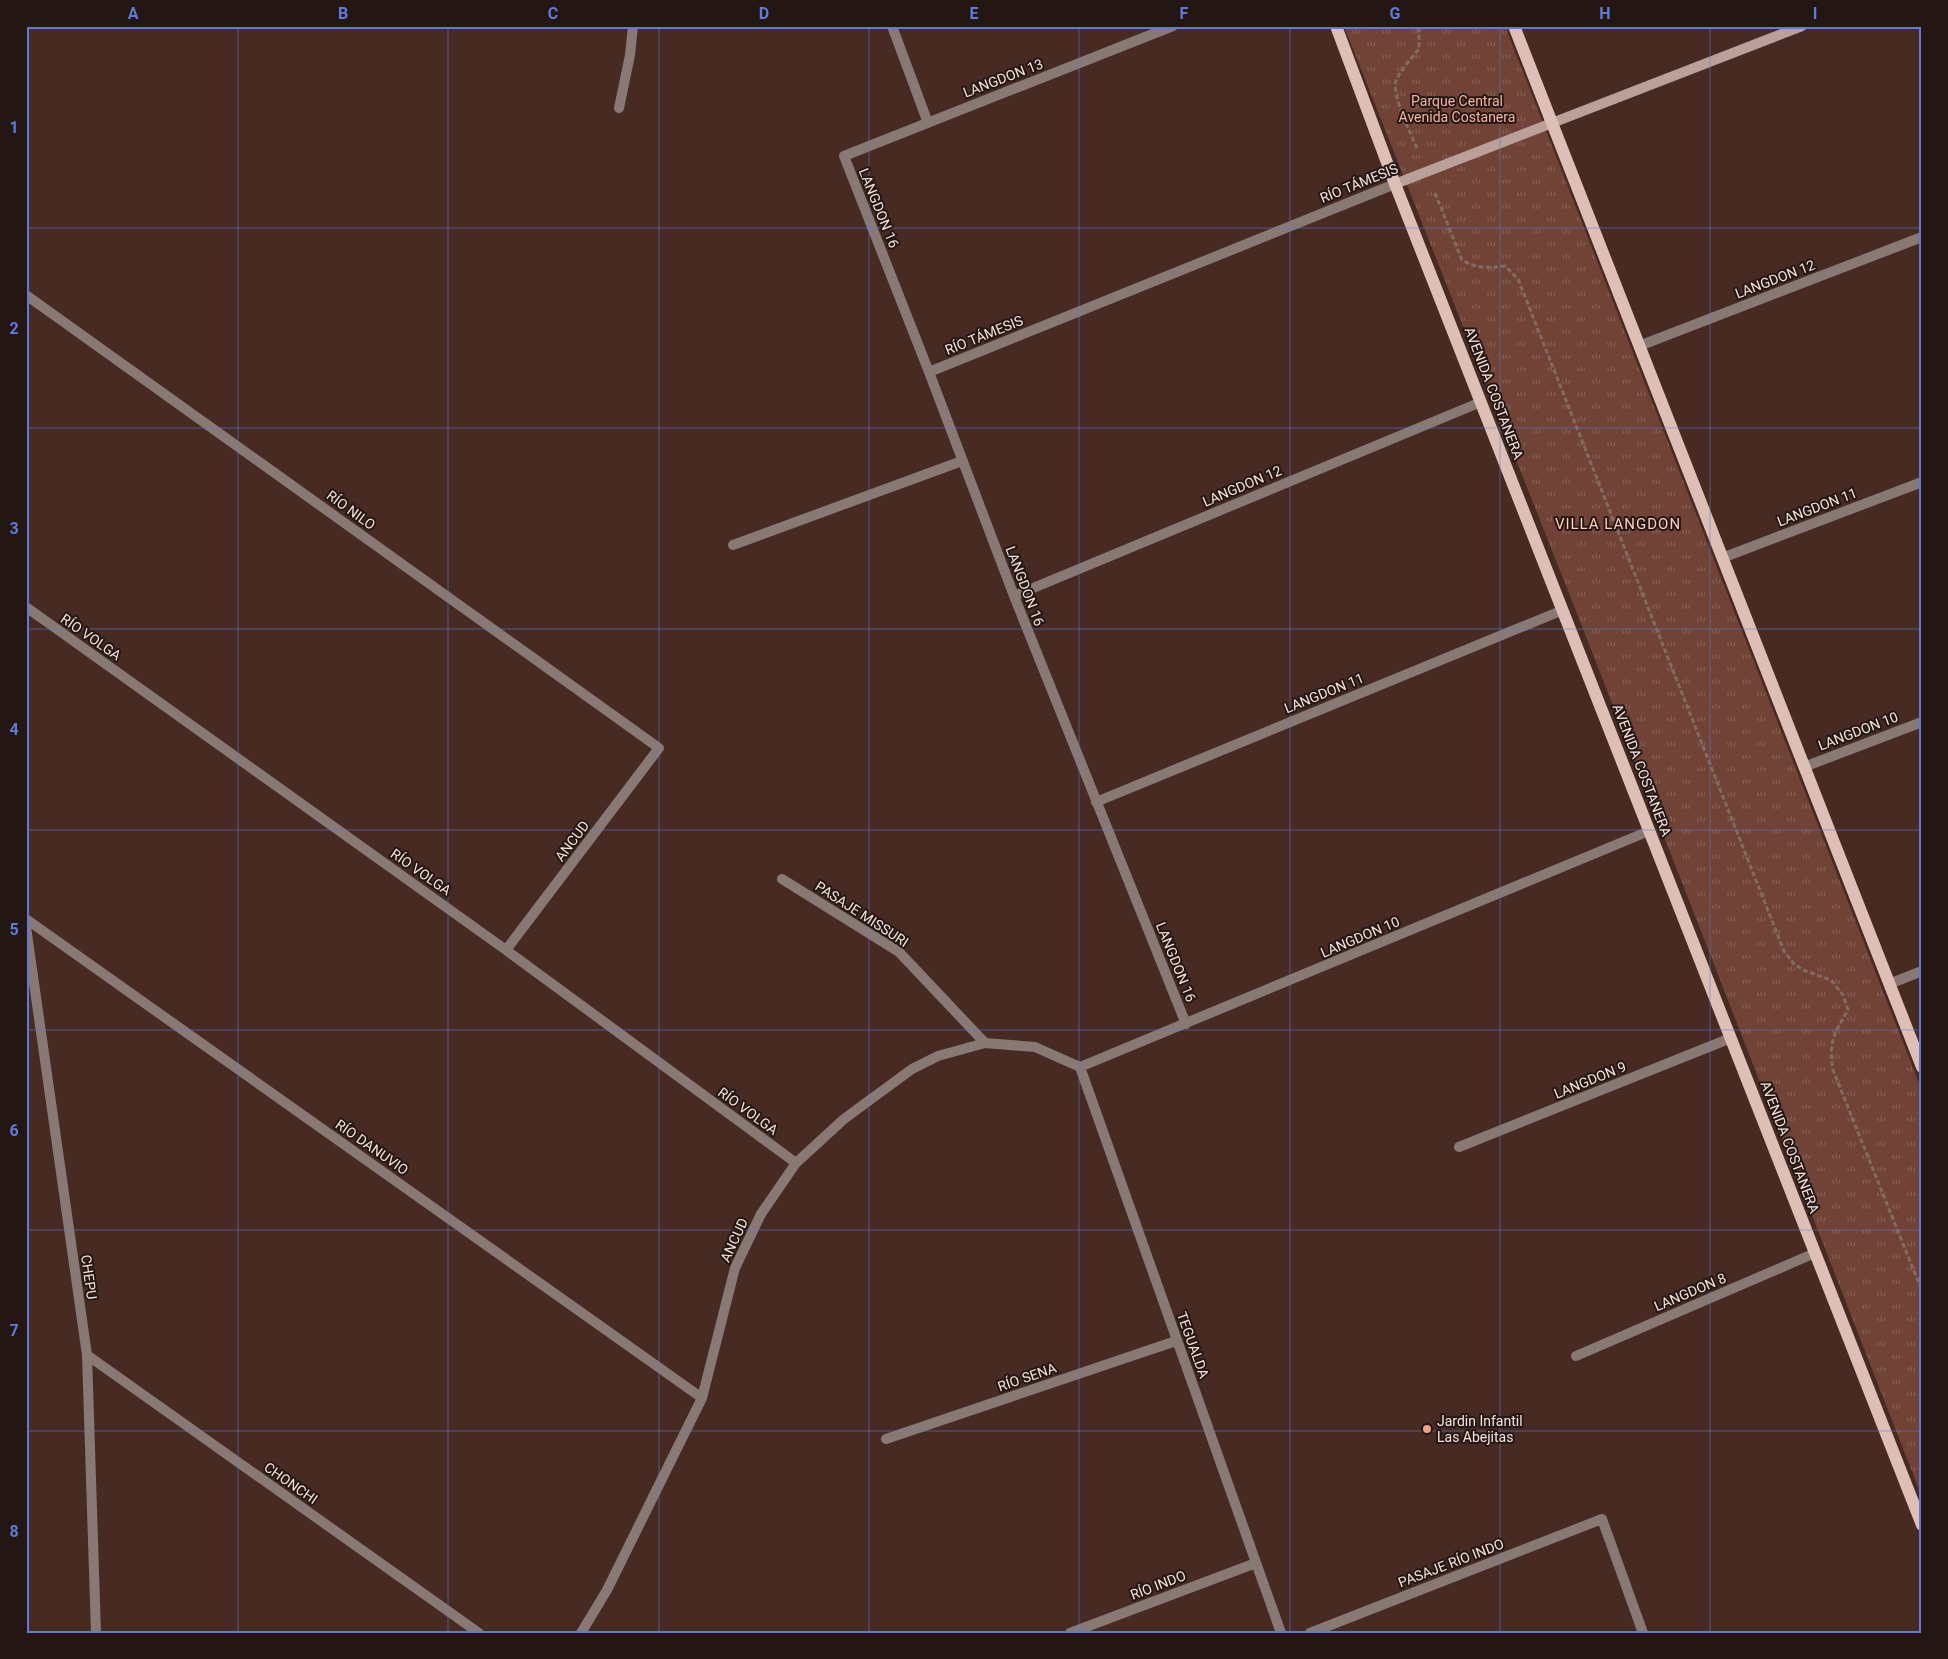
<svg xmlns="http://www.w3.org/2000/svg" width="1948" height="1659" viewBox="0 0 1948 1659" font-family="Roboto,sans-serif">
	<defs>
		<pattern id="grass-tufts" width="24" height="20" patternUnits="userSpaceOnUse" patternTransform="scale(1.25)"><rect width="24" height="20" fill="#704336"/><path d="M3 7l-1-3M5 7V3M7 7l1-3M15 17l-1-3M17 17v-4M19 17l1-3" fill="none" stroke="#855e53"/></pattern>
	</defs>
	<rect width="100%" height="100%" fill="#472b23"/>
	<path fill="url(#grass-tufts)" d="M1344 26H1505L1922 1091V1497L1574 606Z"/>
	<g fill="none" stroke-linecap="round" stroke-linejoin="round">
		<path stroke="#836a63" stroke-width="3" stroke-dasharray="5 2.5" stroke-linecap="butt" d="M1417 148C1411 135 1391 93 1396 81 1401 69 1411 59 1419 49V26
			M1435 193 1462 260C1477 269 1488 268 1505 266L1518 279 1784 951 1794 964 1803 970 1831 980 1843 995 1848 1010C1834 1034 1828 1042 1833 1070L1922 1291"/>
		<path stroke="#887975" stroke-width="10" d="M619 108 630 55 633 26"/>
		<path stroke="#887975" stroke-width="10" d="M892 26 928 123
			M1173 26 844 156 929 372 1014 596 1186 1024
			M26 295 659 748 506 950
			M1639 346 1922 237
			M929 372 1395 184
			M733 545 962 461
			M1722 558 1922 482
			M1014 596 1481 402
			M26 607 506 950 796 1163
			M1804 767 1922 722
			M1096 802 1563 610
			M782 879 899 952 985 1043
			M26 919 702 1398
			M26 927 87 1355 96 1633
			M1889 984 1922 971
			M1080 1067 1649 831
			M1080 1067 1281 1633
			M1459 1147 1731 1038
			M87 1355 479 1633
			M1576 1356 1815 1253
			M886 1439 1176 1341
			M581 1633 607 1590 702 1398 735 1268 761 1214 796 1163 844 1119 912 1069 938 1056 985 1043 1035 1047 1080 1067
			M1070 1633 1256 1563
			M1310 1633 1602 1519 1643 1633"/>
		<path stroke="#b9a19a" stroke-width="10" d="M1395 184 1802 26"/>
		<path stroke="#debfb6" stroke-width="12" d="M1336 26 1395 184 1922 1525
			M1514 26 1922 1067"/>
	</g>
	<path fill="none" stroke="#5e7bda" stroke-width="1" stroke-opacity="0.55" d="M238 26V1633M448 26V1633M659 26V1633M869 26V1633M1079 26V1633M1290 26V1633M1500 26V1633M1710 26V1633M26 228H1922M26 428H1922M26 629H1922M26 830H1922M26 1030H1922M26 1230H1922M26 1431H1922"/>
	<circle fill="#f39f85" stroke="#241713" stroke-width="2" cx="1427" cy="1429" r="5"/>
	<g text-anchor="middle" stroke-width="4" stroke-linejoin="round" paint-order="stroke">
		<g font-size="14" fill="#f6e3de" stroke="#241713">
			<text transform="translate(1003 78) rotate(-21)" y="5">LANGDON 13</text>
			<text transform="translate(1359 183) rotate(-22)" y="5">RÍO TÁMESIS</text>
			<text transform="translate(879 208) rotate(68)" y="5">LANGDON 16</text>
			<text transform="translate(1775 279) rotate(-21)" y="5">LANGDON 12</text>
			<text transform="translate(984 335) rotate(-22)" y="5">RÍO TÁMESIS</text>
			<text transform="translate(1494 393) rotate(69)" y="5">AVENIDA COSTANERA</text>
			<text transform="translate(1242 486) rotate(-23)" y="5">LANGDON 12</text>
			<text transform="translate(1817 507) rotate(-21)" y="5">LANGDON 11</text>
			<text transform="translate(351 510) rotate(36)" y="5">RÍO NILO</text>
			<text transform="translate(1025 586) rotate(69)" y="5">LANGDON 16</text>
			<text transform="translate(91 637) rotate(35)" y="5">RÍO VOLGA</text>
			<text transform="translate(1324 693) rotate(-22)" y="5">LANGDON 11</text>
			<text transform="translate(1858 731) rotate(-21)" y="5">LANGDON 10</text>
			<text transform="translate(1642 770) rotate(69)" y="5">AVENIDA COSTANERA</text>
			<text transform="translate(572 841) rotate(-53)" y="5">ANCUD</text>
			<text transform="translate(421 872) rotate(35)" y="5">RÍO VOLGA</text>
			<text transform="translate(862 914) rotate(33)" y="5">PASAJE MISSURI</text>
			<text transform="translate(1360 937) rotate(-23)" y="5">LANGDON 10</text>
			<text transform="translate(1176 962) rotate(68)" y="5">LANGDON 16</text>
			<text transform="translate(1590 1080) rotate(-22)" y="5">LANGDON 9</text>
			<text transform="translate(748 1111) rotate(36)" y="5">RÍO VOLGA</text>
			<text transform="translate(372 1147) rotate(35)" y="5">RÍO DANUVIO</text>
			<text transform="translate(1790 1147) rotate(69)" y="5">AVENIDA COSTANERA</text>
			<text transform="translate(734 1240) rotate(-65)" y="5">ANCUD</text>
			<text transform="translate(89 1277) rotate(82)" y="5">CHEPU</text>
			<text transform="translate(1690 1292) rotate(-23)" y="5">LANGDON 8</text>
			<text transform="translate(1193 1345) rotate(70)" y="5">TEGUALDA</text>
			<text transform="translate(1027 1377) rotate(-19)" y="5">RÍO SENA</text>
			<text transform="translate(291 1483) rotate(35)" y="5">CHONCHI</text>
			<text transform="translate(1451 1563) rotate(-21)" y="5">PASAJE RÍO INDO</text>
			<text transform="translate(1158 1585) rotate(-21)" y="5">RÍO INDO</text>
		</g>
		<g font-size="14" fill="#f3b6a4" stroke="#241713">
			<text x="1457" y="106">Parque Central<tspan x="1457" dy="16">Avenida Costanera</tspan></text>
		</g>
		<g font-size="14" fill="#f6e3de" stroke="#241713" text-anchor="start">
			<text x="1437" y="1426">Jardin Infantil<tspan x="1437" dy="16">Las Abejitas</tspan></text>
		</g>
		<g font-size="15" letter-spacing="1" fill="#ffcebf" stroke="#241713">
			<text x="1618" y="529">VILLA LANGDON</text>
		</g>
	</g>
	<rect width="1948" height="1659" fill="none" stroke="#241713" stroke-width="55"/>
	<rect x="28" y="28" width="1892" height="1604" fill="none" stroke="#5e7bda" stroke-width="2"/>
	<g font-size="16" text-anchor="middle" font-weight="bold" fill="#5e7bda">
		<text x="133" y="19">A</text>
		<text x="343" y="19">B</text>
		<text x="553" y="19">C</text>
		<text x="764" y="19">D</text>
		<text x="974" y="19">E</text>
		<text x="1184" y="19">F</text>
		<text x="1395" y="19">G</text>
		<text x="1605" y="19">H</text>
		<text x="1815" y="19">I</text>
		<text x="14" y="133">1</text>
		<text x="14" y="334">2</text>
		<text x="14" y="534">3</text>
		<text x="14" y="735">4</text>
		<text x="14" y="935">5</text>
		<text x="14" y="1136">6</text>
		<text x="14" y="1336">7</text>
		<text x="14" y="1537">8</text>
	</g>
</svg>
